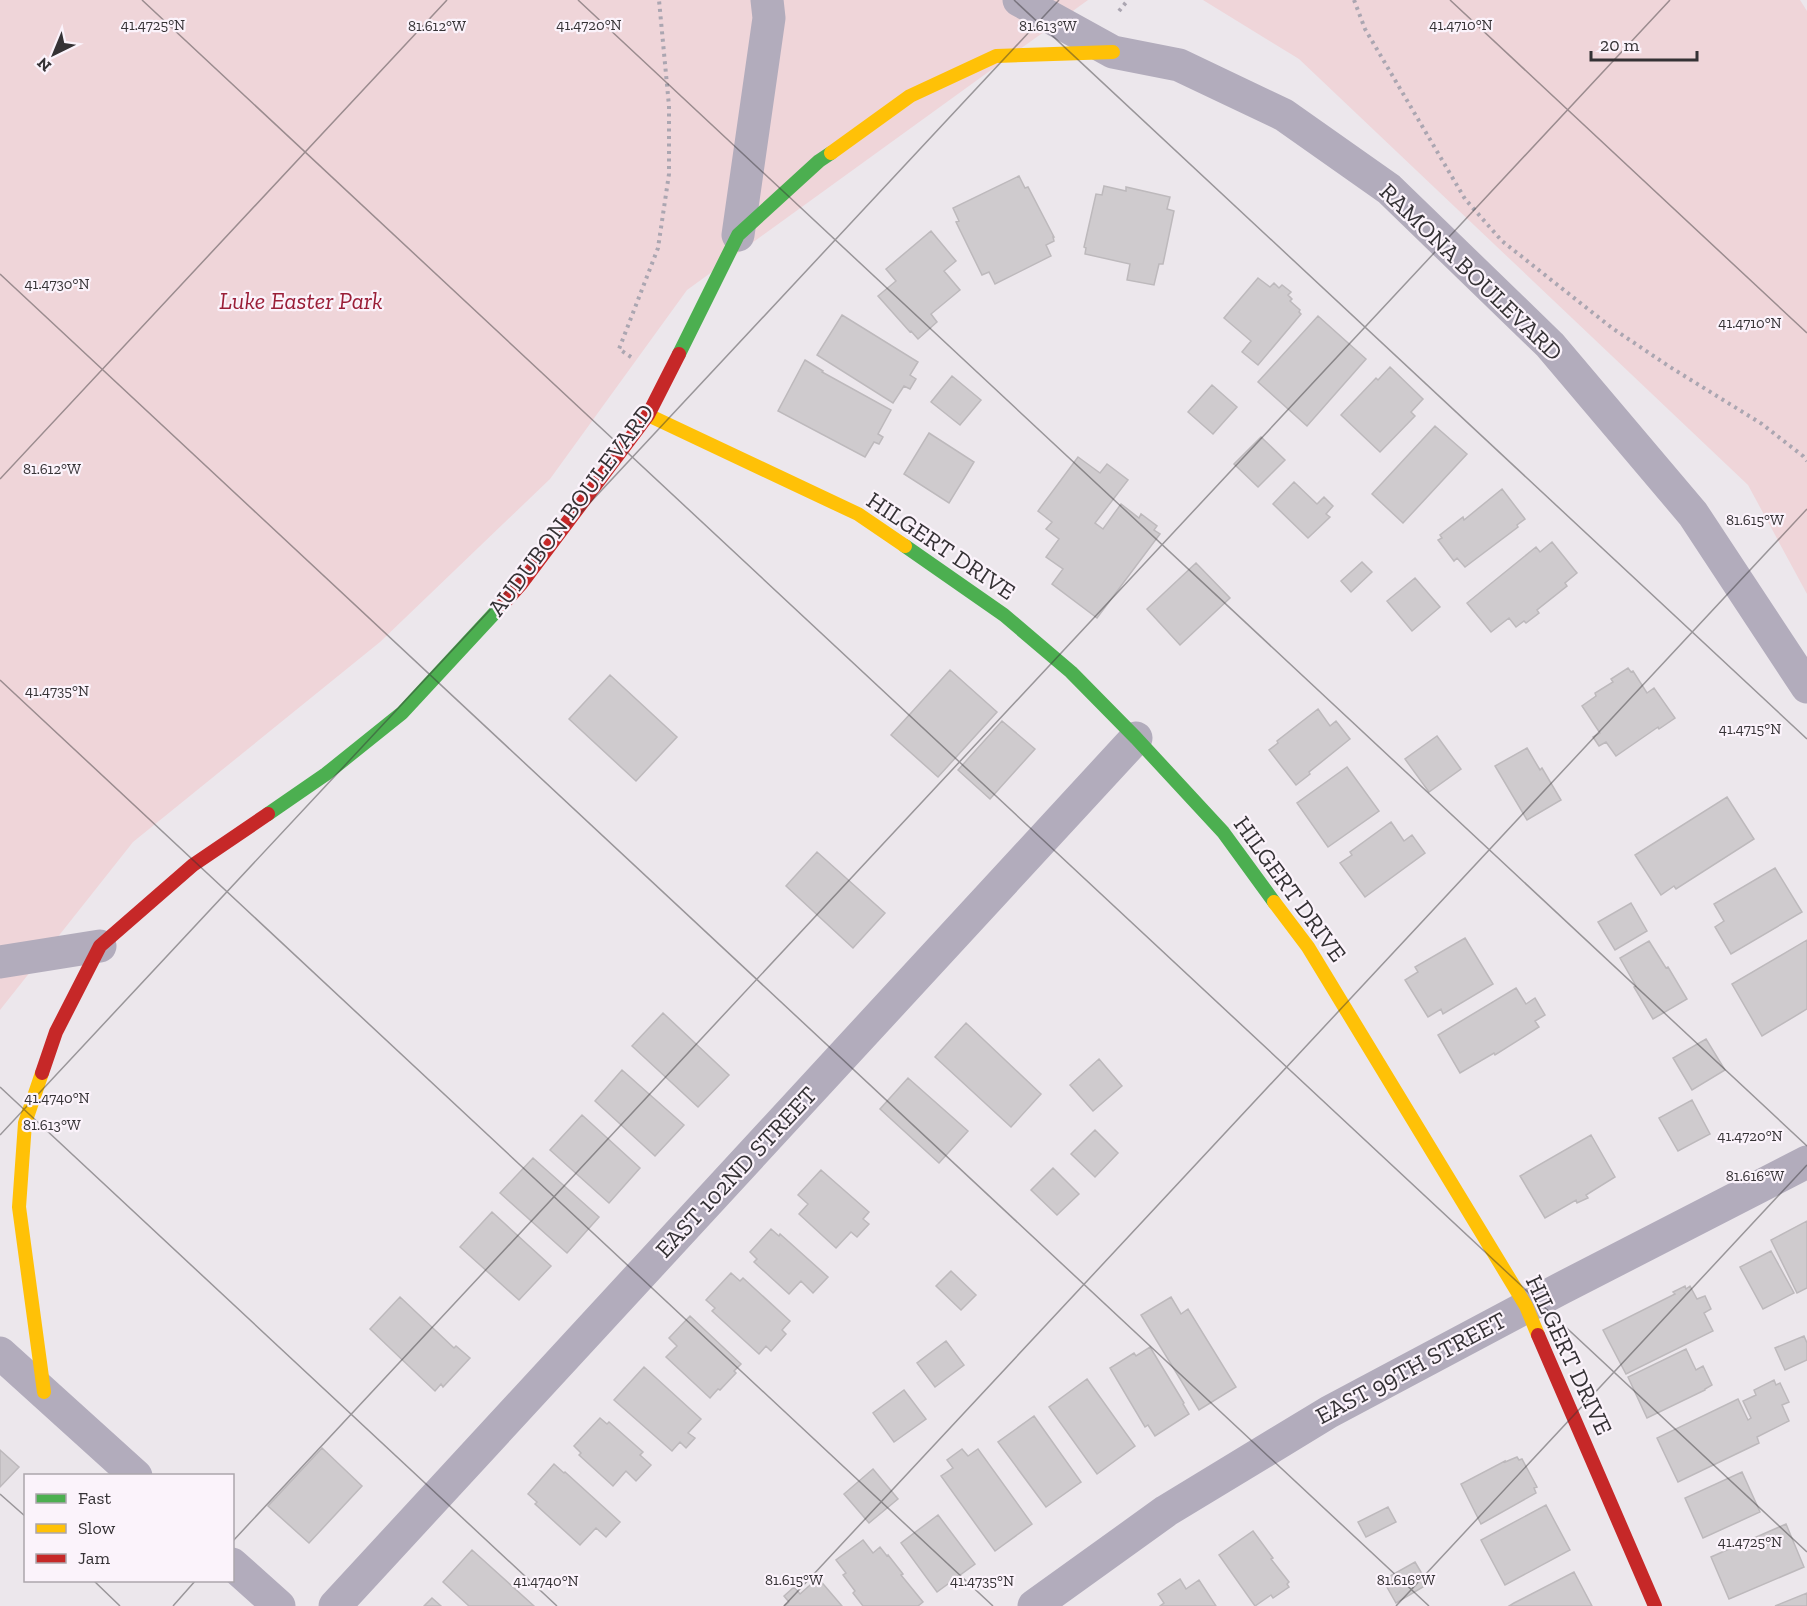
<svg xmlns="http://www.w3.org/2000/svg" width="1807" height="1606" viewBox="0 0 1807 1606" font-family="'Zilla Slab',serif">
	<rect width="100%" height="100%" fill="#ece7ec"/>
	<path fill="#efd5d9" d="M0 0H1088L687 290 550 479 380 642 133 842 0 1010Z
		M1203 0H1800L1807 11V594L1748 485 1299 59Z"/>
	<path fill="#cfcbce" stroke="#bdb9bc" stroke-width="1.5" d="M1019 176 1025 188 1028 187 1054 237H1053L1054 241 1046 245 1051 256 995 284 989 272 982 275 956 222 959 221 953 208Z
		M1104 186 1126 191V187L1170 197 1167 209 1174 211 1163 264H1159L1154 285 1127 280 1130 264 1085 254 1086 248 1084 247 1096 194 1102 195Z
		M931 231 956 261 944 271 960 290 931 314 937 322 918 339 911 331 910 332 878 296 896 281 886 269Z
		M1258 278 1270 287 1274 283 1279 288 1282 285 1291 292 1288 295 1292 299 1290 301 1300 310 1299 312 1301 314 1258 365 1242 352 1251 341 1224 318Z
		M842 315 918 362 910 375 916 379 910 389 904 386 893 403 817 355Z
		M1318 316 1366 359 1307 426 1258 382Z
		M805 360 823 371 822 372 891 410 878 434 883 437 879 444 874 442 865 457 778 411Z
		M1390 367 1423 399 1411 412 1415 416 1380 452 1341 415 1376 378 1378 380Z
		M952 376 981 400 960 425 931 402Z
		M1212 385 1237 407 1213 434 1188 412Z
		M1435 426 1467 454 1403 523 1372 494Z
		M929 433 974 462 949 503 904 474Z
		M1261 437 1285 460 1258 487 1234 464Z
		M1078 457 1100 473 1107 464 1128 480 1095 523 1103 529 1121 504 1139 518 1141 514 1157 526 1154 530 1160 534 1097 618 1052 584 1063 569 1046 557 1059 539 1046 529 1052 522 1038 511Z
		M1294 482 1317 504 1324 497 1333 506 1326 514 1330 517 1308 538 1273 504Z
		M1502 489 1525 519 1517 525 1518 527 1465 567 1457 558 1454 561 1438 540 1442 538 1440 535 1463 517 1464 520Z
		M1552 542 1577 573 1565 583 1567 586 1537 610 1539 613 1526 623 1524 621 1516 627 1509 618 1491 632 1467 603 1536 547 1540 552Z
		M1362 562 1372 572 1351 592 1341 581Z
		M1196 563 1230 598 1180 645 1147 609Z
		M1415 578 1440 607 1412 631 1387 601Z
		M1628 668 1631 672 1633 671 1647 693 1654 688 1675 718 1659 729 1658 727 1616 756 1606 742 1599 746 1593 737 1600 733 1582 706 1596 696 1595 693 1613 682 1611 679Z
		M950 670 997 712 938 777 891 735Z
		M610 675 677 737 636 781 569 719Z
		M1318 709 1330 726 1336 721 1350 739 1309 772 1310 774 1296 785 1269 750 1278 743 1277 741Z
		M1002 721 1035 749 990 799 958 770Z
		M1437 736 1461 769 1429 792 1405 759Z
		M1527 748 1540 770 1542 768 1561 800 1527 820 1495 766Z
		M1347 767 1379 811 1328 847 1297 803Z
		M1727 797 1754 839 1676 889 1674 886 1661 895 1635 855Z
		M1391 822 1404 841 1412 835 1425 853 1365 897 1340 863 1352 855 1350 852Z
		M817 852 885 913 853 948 786 886Z
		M1775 868 1802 912 1731 954 1715 927 1724 921 1714 904Z
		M1631 903 1647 931 1615 950 1598 922Z
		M1465 938 1493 984 1443 1014 1441 1009 1428 1017 1405 980 1418 972 1415 967Z
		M1807 940V1009L1762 1036 1732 984Z
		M1649 941 1666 968 1668 967 1687 999 1653 1019 1634 987 1636 986 1620 958Z
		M1516 988 1526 1004 1535 998 1545 1015 1535 1021 1539 1027 1495 1055 1494 1053 1460 1073 1438 1035Z
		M663 1013 729 1075 698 1107 632 1046Z
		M966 1023 1041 1094 1011 1127 935 1057Z
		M1706 1039 1725 1070 1692 1090 1673 1058Z
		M1099 1059 1122 1086 1093 1111 1070 1085Z
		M622 1070 684 1125 655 1156 595 1101Z
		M908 1078 968 1131 939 1163 880 1109Z
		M1692 1100 1710 1134 1678 1151 1659 1118Z
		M582 1115 640 1168 609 1203 550 1150Z
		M1095 1130 1118 1153 1095 1177 1071 1154Z
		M1591 1135 1615 1177 1586 1195 1588 1198 1577 1203 1576 1200 1545 1218 1520 1176Z
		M533 1158 599 1217 567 1253 500 1193Z
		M1053 1168 1079 1194 1057 1215 1031 1190Z
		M821 1170 869 1212 863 1219 869 1224 857 1237 851 1232 836 1248 799 1214 808 1204 798 1195Z
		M492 1212 551 1266 519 1300 460 1247Z
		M1807 1221V1288L1797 1293 1771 1240Z
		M771 1229 779 1236 780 1234 828 1277 813 1293 801 1281 789 1294 754 1262 757 1259 750 1252Z
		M1771 1251 1794 1293 1763 1309 1740 1267Z
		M951 1271 976 1295 961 1310 936 1286Z
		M731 1273 740 1281 743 1278 790 1321 782 1330 786 1334 771 1351 766 1346 759 1354 712 1311 715 1308 706 1300Z
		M1685 1286 1686 1289 1690 1286 1697 1299 1705 1296 1711 1309 1704 1313 1713 1331 1626 1374 1603 1330 1675 1294 1673 1292Z
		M400 1297 454 1348 456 1346 470 1358 443 1387 441 1384 435 1391 370 1329Z
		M1171 1297 1181 1314 1188 1309 1236 1387 1199 1410 1141 1315Z
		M690 1316 741 1364 734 1371 736 1373 720 1390 718 1389 710 1398 666 1357 677 1346 669 1338Z
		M1804 1336 1807 1343V1360L1785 1370 1775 1348Z
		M946 1341 964 1365 935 1387 917 1363Z
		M1150 1347 1184 1403 1183 1404 1189 1414 1155 1436 1148 1425 1145 1427 1110 1368 1134 1353 1136 1356Z
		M1686 1349 1696 1370 1703 1366 1712 1385 1705 1389V1390L1647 1418 1628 1377Z
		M644 1367 701 1419 688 1433 695 1438 686 1448 680 1442 672 1451 614 1400Z
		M1087 1379 1135 1446 1097 1474 1049 1407Z
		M1774 1380 1776 1385 1780 1383 1789 1402 1782 1405 1789 1421 1757 1437 1759 1443 1678 1482 1657 1438 1738 1399 1748 1420 1751 1418 1743 1401 1756 1395 1754 1390Z
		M904 1390 926 1419 894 1442 873 1413Z
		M1034 1416 1081 1482 1046 1507 998 1442Z
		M600 1418 607 1424 609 1422 643 1452 640 1455 651 1465 636 1481 626 1471 613 1486 579 1455 581 1453 574 1446Z
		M322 1448 362 1486 309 1543 268 1506Z
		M962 1449 968 1456 978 1449 1032 1524 995 1551 941 1476 953 1468 947 1460Z
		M0 1450 19 1467 0 1487Z
		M1517 1457 1519 1460 1522 1459 1537 1487 1534 1488 1536 1493 1481 1524 1461 1484 1505 1461V1462Z
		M554 1464 564 1473 565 1472 620 1522 606 1537 596 1528 580 1545 535 1504 537 1502 528 1494Z
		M873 1469 898 1499 869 1523 844 1494Z
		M1742 1472 1760 1512 1703 1538 1685 1498Z
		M1546 1505 1570 1550 1505 1585 1481 1540Z
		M1388 1507 1396 1522 1366 1537 1358 1522Z
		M938 1515 975 1564 937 1592 901 1543Z
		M1786 1524 1804 1567 1729 1599 1711 1557Z
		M1253 1531 1273 1558 1271 1559 1289 1582 1287 1584 1289 1587 1273 1598 1271 1595 1255 1606 1219 1555Z
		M863 1540 873 1553 880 1547 887 1556 888 1555 903 1574 901 1575 923 1602 918 1606H863L853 1593 855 1591 843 1575 846 1573 836 1560Z
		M472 1550 534 1606H469L443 1582Z
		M1415 1562 1428 1584 1396 1603 1383 1580Z
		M1574 1572 1592 1606H1509L1514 1603Z
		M818 1578 842 1606H784L789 1602 784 1596 794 1587 800 1594Z
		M1180 1579 1186 1589 1199 1580 1216 1606H1160L1164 1603 1158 1594Z
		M1807 1593V1606H1775Z
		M432 1598 441 1606H424Z"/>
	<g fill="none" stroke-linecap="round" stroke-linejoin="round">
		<path stroke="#aba6b1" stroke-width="4" stroke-dasharray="3 4.5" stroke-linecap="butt" d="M1354 0 1365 29 1465 199 1502 241 1612 328 1670 367 1762 424 1803 456 1807 461
			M1119 11 1128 0
			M631 357 619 349 658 248 669 174V106L659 0"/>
		<path stroke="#b2acbc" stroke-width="33" d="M1019 0 1113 52 1179 65 1284 115 1389 189 1550 345 1693 514 1807 687
			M738 235 769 18 767 0
			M0 962 100 946
			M0 1353 136 1476
			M232 1564 279 1606
			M335 1606 1136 738
			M1034 1606 1166 1511 1329 1412 1560 1289 1807 1162"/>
		<path stroke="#4caf50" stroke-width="14" d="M679 354 738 235 819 161 831 153
			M905 546 1004 615 1071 672 1136 738 1223 832 1274 902
			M268 814 326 774 402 713 503 604"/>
		<path stroke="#ffc107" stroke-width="14" d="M831 153 910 96 996 56 1113 52
			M648 415 858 514 905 546
			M1274 902 1308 947 1526 1306 1538 1335
			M42 1073 25 1123 19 1207 44 1392"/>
		<path stroke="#c62828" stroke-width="14" d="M503 604 521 584 648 415 679 354
			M42 1073 56 1032 100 946 193 865 268 814
			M1538 1335 1655 1606"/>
	</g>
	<path fill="none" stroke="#353235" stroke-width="1.5" stroke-opacity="0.45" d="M142 0 1807 1552M578 0 1807 1146M1014 0 1807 739M1450 0 1807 333M0 274 1429 1606M0 479 447 0M0 680 993 1606M0 1087 557 1606M0 1135 1059 0M0 1494 26 1517M232 1542 1670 0M93 1580 120 1606M173 1606 196 1580M784 1606 1807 509M1396 1606 1807 1165"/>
	<g text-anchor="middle" stroke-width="4.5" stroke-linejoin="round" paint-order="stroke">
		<g font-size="24" fill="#353235" stroke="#fbf3fb">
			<text transform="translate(1471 272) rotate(44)" y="8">RAMONA BOULEVARD</text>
			<text transform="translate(571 510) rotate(-53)" y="8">AUDUBON BOULEVARD</text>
			<text transform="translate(941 546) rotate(34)" y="8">HILGERT DRIVE</text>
			<text transform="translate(1290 889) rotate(54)" y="8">HILGERT DRIVE</text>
			<text transform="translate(736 1172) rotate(-47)" y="8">EAST 102ND STREET</text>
			<text transform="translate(1569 1355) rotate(65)" y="8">HILGERT DRIVE</text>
			<text transform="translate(1411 1368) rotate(-28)" y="8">EAST 99TH STREET</text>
		</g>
		<g font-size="24" font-style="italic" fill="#9a1e37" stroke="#fbf3fb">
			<text x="301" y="309">Luke Easter Park</text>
		</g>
	</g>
	<g font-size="15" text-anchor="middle" fill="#353235" stroke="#fbf3fb" stroke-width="4.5" stroke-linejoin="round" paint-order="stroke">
		<text x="153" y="30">41.4725°N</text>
		<text x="589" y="30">41.4720°N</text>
		<text x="1461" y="30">41.4710°N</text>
		<text x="437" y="31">81.612°W</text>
		<text x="1048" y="31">81.613°W</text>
		<text x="57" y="289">41.4730°N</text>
		<text x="1750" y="328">41.4710°N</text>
		<text x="52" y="474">81.612°W</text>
		<text x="1755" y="525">81.615°W</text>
		<text x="57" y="696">41.4735°N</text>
		<text x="1750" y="734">41.4715°N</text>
		<text x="57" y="1103">41.4740°N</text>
		<text x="52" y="1130">81.613°W</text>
		<text x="1750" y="1141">41.4720°N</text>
		<text x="1755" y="1181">81.616°W</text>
		<text x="1750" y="1547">41.4725°N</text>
		<text x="794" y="1585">81.615°W</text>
		<text x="1406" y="1585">81.616°W</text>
		<text x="546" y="1586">41.4740°N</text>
		<text x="982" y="1586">41.4735°N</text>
	</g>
	<rect x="24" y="1474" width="210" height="108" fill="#fbf3fb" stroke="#aca6ac" stroke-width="1.5"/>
	<rect x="36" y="1494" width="30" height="9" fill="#4caf50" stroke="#aca6ac" stroke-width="1.5"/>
	<text x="78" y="1504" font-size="18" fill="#353235">Fast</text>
	<rect x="36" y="1524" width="30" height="9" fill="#ffc107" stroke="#aca6ac" stroke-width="1.5"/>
	<text x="78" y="1534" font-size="18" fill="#353235">Slow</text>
	<rect x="36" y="1554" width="30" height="9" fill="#c62828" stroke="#aca6ac" stroke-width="1.5"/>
	<text x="78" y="1564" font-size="18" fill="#353235">Jam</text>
	<g transform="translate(54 54) rotate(223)" stroke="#fbf3fb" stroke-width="4.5" paint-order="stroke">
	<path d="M0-4.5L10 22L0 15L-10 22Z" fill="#353235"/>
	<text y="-9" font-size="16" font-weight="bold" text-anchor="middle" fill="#353235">N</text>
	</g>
	<path d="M1591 51v9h106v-9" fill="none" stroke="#353235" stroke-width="3"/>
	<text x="1600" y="51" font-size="18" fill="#353235" stroke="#fbf3fb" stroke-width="4.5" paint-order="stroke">20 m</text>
</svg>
